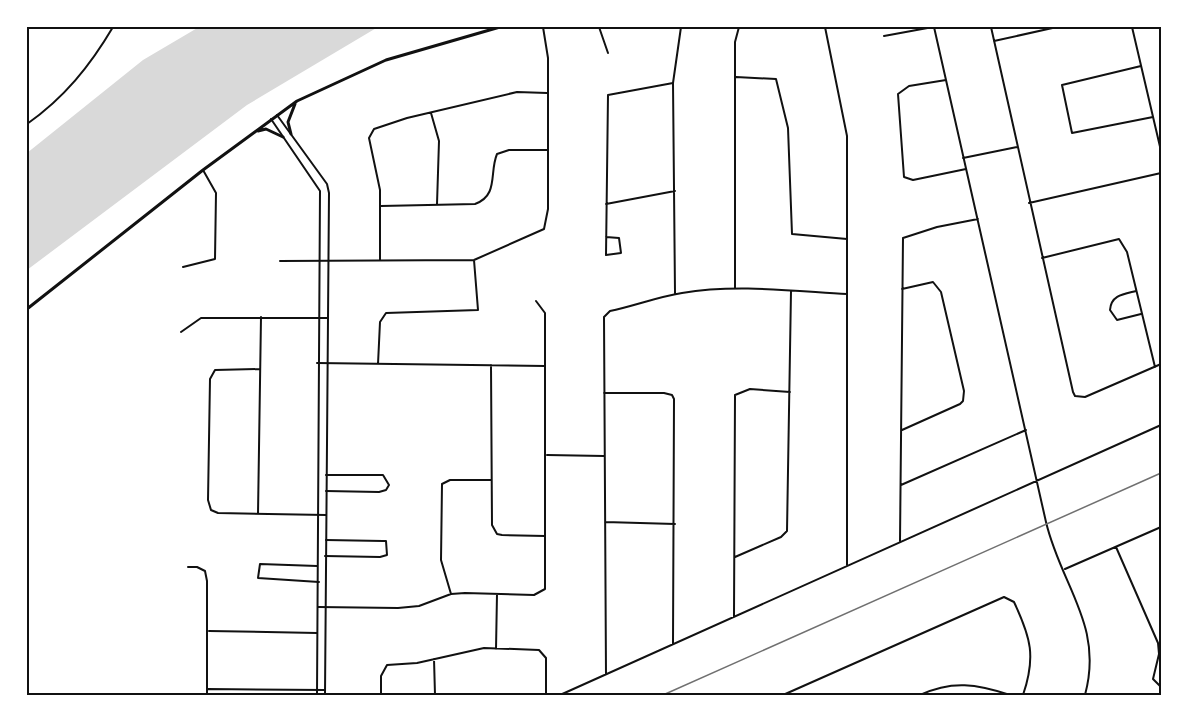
<svg xmlns="http://www.w3.org/2000/svg" width="1188" height="722" viewBox="0 0 1188 722" font-family="'Alegreya Sans',sans-serif">
	<rect width="100%" height="100%" fill="#fff"/>
	<path fill="#d9d9d9" d="M199 27H378L247 105 27 270V153L143 60Z"/>
	<g fill="none" stroke-linecap="round" stroke-linejoin="round">
		<path stroke="#111" stroke-width="2" d="M599 27 608 53
			M825 27 847 136V565
			M934 27C971 192 1008 357 1046 522 1061 586 1104 625 1085 695
			M991 27 1073 392 1075 396 1085 397 1161 364
			M1132 27 1161 151
			M884 36 933 27
			M994 41 1057 27
			M1141 66 1062 85 1072 133 1153 117
			M736 77 776 79 788 128 792 234 847 239
			M946 80 909 86 898 94 904 177 913 180 966 169
			M431 113 439 141 437 204
			M963 158 1017 147
			M1029 203 1161 173
			M606 204 675 191
			M381 206 475 204C499 195 489 173 497 154L509 150H547
			M606 237 619 238 621 253 606 255 608 95 673 83
			M1042 258 1119 239 1127 252 1155 367
			M380 259V190L369 138 374 129 407 118 517 92 547 93
			M280 261 474 260 544 229 548 209V58L543 27
			M183 267 215 259 216 193 203 170
			M735 288V42L739 27
			M1136 291C1124 294 1111 295 1110 310L1117 320 1141 314
			M675 293 673 83 681 27
			M181 332 201 318H327
			M317 363 545 366
			M378 364 380 322 386 313 478 310 474 260
			M491 365 492 525 497 534 502 535 545 536
			M260 369 215 370 210 379 208 500 211 510 218 513 326 515
			M604 393H664L672 395 674 399 673 644
			M902 430 960 404 963 401 964 391 941 292 933 282 902 289
			M547 455 604 456
			M326 475H383L389 485 386 490 379 492 326 491
			M901 485 1026 430
			M258 514 261 317
			M605 522 675 524
			M900 541 903 238 937 227 978 219
			M1116 547 1158 643 1159 654 1153 679 1161 687
			M325 556 380 557 387 555 386 541H383L326 540
			M735 557 781 537 787 531 791 291
			M317 566 260 564 258 578 319 582
			M188 567H197L205 571 207 581V695
			M1065 569 1161 527
			M451 594 441 560 442 484 450 480H491
			M318 607 398 608 419 606 451 594 465 593 534 595 545 589V313L536 301
			M734 617 735 395 750 389 790 392
			M209 631 317 633
			M496 649 497 594
			M434 659 435 695
			M606 674 604 317 610 311C634 306 657 297 682 293 735 284 793 291 847 294
			M208 689 325 690
			M381 695V676L387 665 417 663 484 648 539 650 546 658V695
			M560 695 1161 425
			M783 695 1004 597 1014 602C1031 638 1036 657 1023 695
			M920 695C952 680 977 684 1010 695"/>
		<path stroke="#111" stroke-width="2" d="M277 115 327 184 329 193 325 695
			M271 119 320 191 317 695
			M27 124C64 98 90 66 113 27"/>
		<path stroke="#111" stroke-width="3" d="M258 131 266 129 283 137
			M291 134 288 122 295 104
			M27 309 203 170 297 101 386 60 500 27"/>
		<path stroke="#707070" stroke-width="1.5" d="M663 695 1161 473"/>
	</g>
	<rect width="1188" height="722" fill="none" stroke="#ffffff" stroke-width="57"/>
	<rect x="28" y="28" width="1132" height="666" fill="none" stroke="#111" stroke-width="2"/>
</svg>
